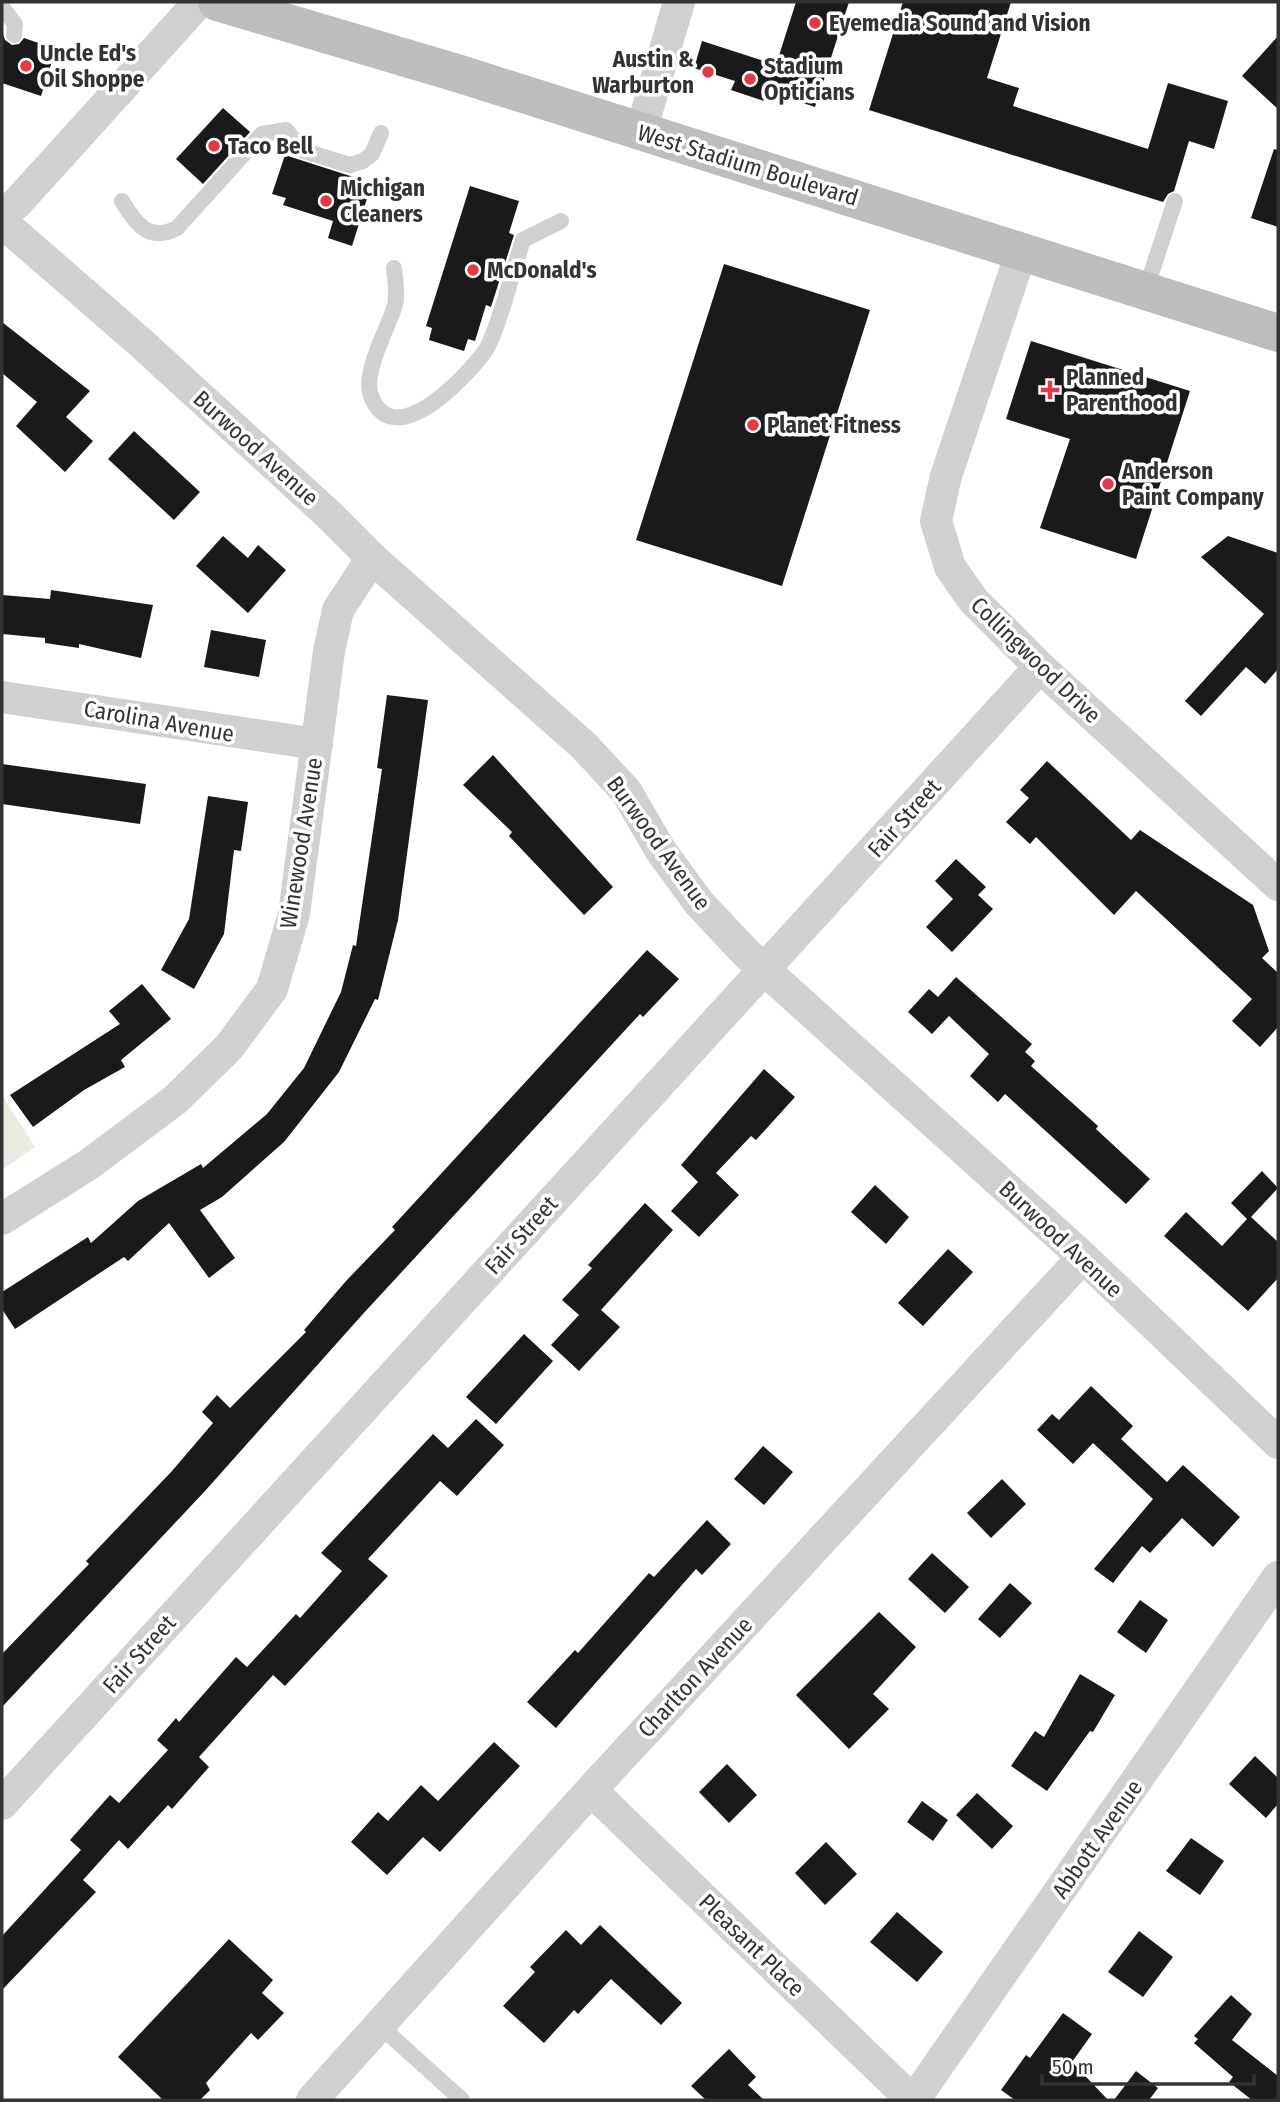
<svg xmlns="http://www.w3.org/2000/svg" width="1280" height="2102" viewBox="0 0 1280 2102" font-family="'Fira Sans Condensed',sans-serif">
	<rect width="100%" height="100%" fill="#fff"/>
	<path fill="#e6ecdf" d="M2 1095 35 1147 2 1170Z"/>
	<path fill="#1a1a1a" d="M796 2H849L815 107 767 91 764 101 731 90 735 81 694 68 702 41 776 65Z
		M903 2H1011L987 78 1019 88 1013 106 1148 149 1168 83 1228 101 1214 149 1189 141 1174 191 1168 194 1163 202 869 110Z
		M2 31 5 40 12 45 19 44 24 38 56 49 41 96 2 83Z
		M1278 36V109L1242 76Z
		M223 108 250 132 203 184 176 159Z
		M1274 149 1278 150V227L1251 218Z
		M285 155 372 183 352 246 328 238 333 221 283 205 286 198 272 194Z
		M470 186 519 201 509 233 514 235 491 307 486 305 475 341 468 339 464 351 429 340 432 328 426 326Z
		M724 264 870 310 782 586 636 540Z
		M2 322 90 391 66 417 93 441 65 472 16 426 37 402 2 373Z
		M1031 341 1190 391 1136 559 1040 528 1070 439 1006 419Z
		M134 431 200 492 174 520 108 459Z
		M223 536 248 558 258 545 286 570 248 613 196 566Z
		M1228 536 1278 553V669L1265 684 1246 667 1201 716 1185 701 1264 614 1201 557Z
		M51 590 153 605 141 658 79 644V648L45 643V638L2 634V595L50 599Z
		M211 630 266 640 259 677 204 667Z
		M387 695 428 700 398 920 378 1000 375 999 339 1072 284 1142 222 1197 200 1210 235 1258 209 1278 169 1223 128 1261 124 1257 15 1329 2 1309V1292L88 1237 91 1243 138 1201 201 1164 203 1168 267 1114 304 1068 341 992 353 945 356 946 382 769 377 768Z
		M493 755 613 887 584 915 509 836 512 832 463 785Z
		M1047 761 1131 840 1140 830 1253 905 1269 951 1262 958 1278 973V1027L1260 1047 1232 1021 1252 999 1136 891 1114 915 1036 837 1030 844 1006 822 1029 798 1020 790Z
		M2 764 146 784 140 824 2 804Z
		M208 796 248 802 241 851 234 850 224 934 194 989 161 970 189 919Z
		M956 859 986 887 978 895 993 909 952 952 926 927 953 899 935 881Z
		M647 950 679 979 643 1017 640 1014 362 1315 205 1491 2 1707V1654L89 1564 86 1561 172 1471 213 1423 202 1412 217 1395 230 1408 306 1332 304 1330 346 1281 395 1230 392 1227Z
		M956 977 1032 1044 1025 1052 1035 1061 1031 1066 1098 1126 1096 1129 1150 1179 1126 1204 1005 1094 998 1102 970 1076 989 1054 949 1016 932 1034 908 1012 929 989 938 997Z
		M142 984 171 1019 121 1060 125 1067 84 1090 33 1127 10 1095 120 1024 109 1011Z
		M764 1069 795 1097 756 1140 751 1136 716 1173 739 1195 699 1237 671 1211 698 1182 681 1165Z
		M1262 1171 1278 1188 1251 1217 1278 1242V1278L1248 1311 1164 1236 1186 1212 1222 1246 1247 1219 1231 1203Z
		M875 1185 909 1217 886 1244 851 1212Z
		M645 1203 673 1230 601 1310 620 1327 579 1371 551 1345 579 1315 562 1300 592 1268 588 1265Z
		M948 1249 973 1272 923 1326 898 1303Z
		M524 1334 553 1361 496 1424 466 1397Z
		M1091 1386 1133 1426 1121 1439 1167 1482 1183 1465 1240 1517 1213 1547 1182 1518 1150 1553 1142 1546 1113 1583 1094 1569 1153 1499 1093 1443 1073 1464 1037 1430 1052 1414 1059 1420Z
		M476 1419 504 1445 457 1496 440 1481 368 1559 388 1576 285 1686 273 1675 199 1757 209 1767 172 1809 168 1805 128 1849 119 1840 83 1880 96 1892 2 1990V1936L81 1850 70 1840 110 1795 119 1803 168 1750 157 1740 176 1718 179 1722 236 1657 247 1667 296 1614 300 1618 342 1571 321 1553 433 1434 448 1448Z
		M763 1446 793 1472 764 1505 734 1479Z
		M1002 1479 1026 1504 991 1538 967 1513Z
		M707 1520 731 1544 702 1575 696 1569 556 1728 527 1702 575 1650 578 1653 649 1573 654 1577Z
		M932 1553 969 1587 945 1613 908 1579Z
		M1010 1583 1032 1603 1000 1638 978 1619Z
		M1140 1600 1168 1620 1146 1653 1117 1632Z
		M879 1612 916 1647 873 1694 889 1709 849 1749 796 1695Z
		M1080 1674 1115 1695 1093 1732 1090 1731 1047 1791 1011 1766 1035 1731 1044 1737Z
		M494 1742 520 1766 440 1852 423 1837 387 1875 351 1842 378 1812 388 1821 421 1785 438 1801Z
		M1255 1756 1278 1778V1804L1266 1818 1229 1784Z
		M727 1764 757 1795 729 1823 699 1792Z
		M977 1793 1013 1826 992 1849 956 1815Z
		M922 1801 948 1820 933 1841 907 1822Z
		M1191 1838 1224 1861 1200 1895 1166 1871Z
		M826 1842 857 1874 825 1905 795 1873Z
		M897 1912 943 1952 917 1982 870 1942Z
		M600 1925 682 2003 661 2025 611 1979 578 2014 574 2010 544 2043 503 2006 535 1972 530 1967 566 1930 581 1945Z
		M1139 1931 1173 1957 1143 1997 1108 1972Z
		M229 1939 273 1980 262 1993 284 2013 258 2040 251 2033 206 2083 210 2090 200 2100H163L118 2057Z
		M1231 1995 1252 2014 1232 2040 1278 2076V2100H1252L1229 2082 1233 2077 1194 2043 1198 2039 1194 2036Z
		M1063 2013 1092 2034 1072 2062 1108 2100H1015L1001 2090 1026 2055 1030 2058Z
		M729 2049 756 2077 748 2085 764 2100H706L691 2086Z
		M1136 2071 1158 2088 1149 2100H1114Z"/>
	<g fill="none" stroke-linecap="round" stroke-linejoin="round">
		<path stroke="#d0d0d0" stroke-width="16" d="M2 7 15 24 14 35
			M122 201C135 223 149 243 177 228L262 134 286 130 304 151 350 165 363 161 372 154 381 133
			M394 268C395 280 398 294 395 305 388 329 362 373 371 396 394 455 467 376 485 351 497 334 515 264 523 240L561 221
			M1145 292 1175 201
			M379 2025 462 2100"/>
		<path stroke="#d0d0d0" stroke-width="32" d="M641 131 679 2
			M2 214 17 203 199 2
			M2 222 141 343 328 514 372 558 583 745 626 791 661 851 699 903 747 954 1083 1257 1278 1443
			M1021 253 946 476 936 521 950 567 973 600 1040 667 1278 885
			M2 697 317 744
			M2 1219 88 1165 175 1100 229 1047 272 989 294 914 329 651 338 610 372 558
			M591 1790 912 2100
			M2 1804 1040 667
			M312 2100 591 1790 1083 1257
			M914 2100 1278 1577"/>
		<path stroke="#bdbdbd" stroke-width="38" d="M217 2 460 74 1278 333"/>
	</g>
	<g fill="#e63946" stroke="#fff" stroke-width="2.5">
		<circle cx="815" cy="23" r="7"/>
		<circle cx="26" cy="66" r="7"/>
		<circle cx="708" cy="72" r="7"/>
		<circle cx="750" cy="79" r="7"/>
		<circle cx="214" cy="146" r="7"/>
		<circle cx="326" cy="201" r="7"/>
		<circle cx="473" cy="270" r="7"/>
		<path d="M1046.5 379.5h7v7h7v7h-7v7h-7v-7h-7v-7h7z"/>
		<circle cx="753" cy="425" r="7"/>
		<circle cx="1108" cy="484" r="7"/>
	</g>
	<g text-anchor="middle" stroke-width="7" stroke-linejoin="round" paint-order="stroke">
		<g font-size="23" font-weight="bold" fill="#333" stroke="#fff" text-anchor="start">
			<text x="829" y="31">Eyemedia Sound and Vision</text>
			<text x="40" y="61">Uncle Ed's<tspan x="40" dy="26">Oil Shoppe</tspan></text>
			<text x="694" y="67" text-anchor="end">Austin &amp;<tspan x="694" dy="26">Warburton</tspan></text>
			<text x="764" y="74">Stadium<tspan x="764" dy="26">Opticians</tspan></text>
			<text x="228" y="154">Taco Bell</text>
			<text x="340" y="196">Michigan<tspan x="340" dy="26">Cleaners</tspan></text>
			<text x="487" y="278">McDonald's</text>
			<text x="1066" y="385">Planned<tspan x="1066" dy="26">Parenthood</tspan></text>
			<text x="767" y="433">Planet Fitness</text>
			<text x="1122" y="479">Anderson<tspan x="1122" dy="26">Paint Company</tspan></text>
		</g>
		<g font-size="23" fill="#333" stroke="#fff">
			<text transform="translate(748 165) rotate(17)" y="8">West Stadium Boulevard</text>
			<text transform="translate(256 448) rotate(42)" y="8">Burwood Avenue</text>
			<text transform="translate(1036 660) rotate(44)" y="8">Collingwood Drive</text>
			<text transform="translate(159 721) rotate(10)" y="8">Carolina Avenue</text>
			<text transform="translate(904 818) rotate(-48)" y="8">Fair Street</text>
			<text transform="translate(301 843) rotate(-81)" y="8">Winewood Avenue</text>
			<text transform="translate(659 843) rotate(54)" y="8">Burwood Avenue</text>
			<text transform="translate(521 1235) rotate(-48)" y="8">Fair Street</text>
			<text transform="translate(1061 1239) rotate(43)" y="8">Burwood Avenue</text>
			<text transform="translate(139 1654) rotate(-48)" y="8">Fair Street</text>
			<text transform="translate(695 1677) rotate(-47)" y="8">Charlton Avenue</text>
			<text transform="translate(1097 1839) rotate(-55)" y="8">Abbott Avenue</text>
			<text transform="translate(752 1945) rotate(44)" y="8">Pleasant Place</text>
		</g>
	</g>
	<rect width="1280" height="2102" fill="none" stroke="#333333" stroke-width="7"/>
	<path d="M1042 2074v10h212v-10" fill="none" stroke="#333333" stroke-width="3.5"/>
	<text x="1052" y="2074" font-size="21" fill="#333333" stroke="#ffffff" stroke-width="5" paint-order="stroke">50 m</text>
</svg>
